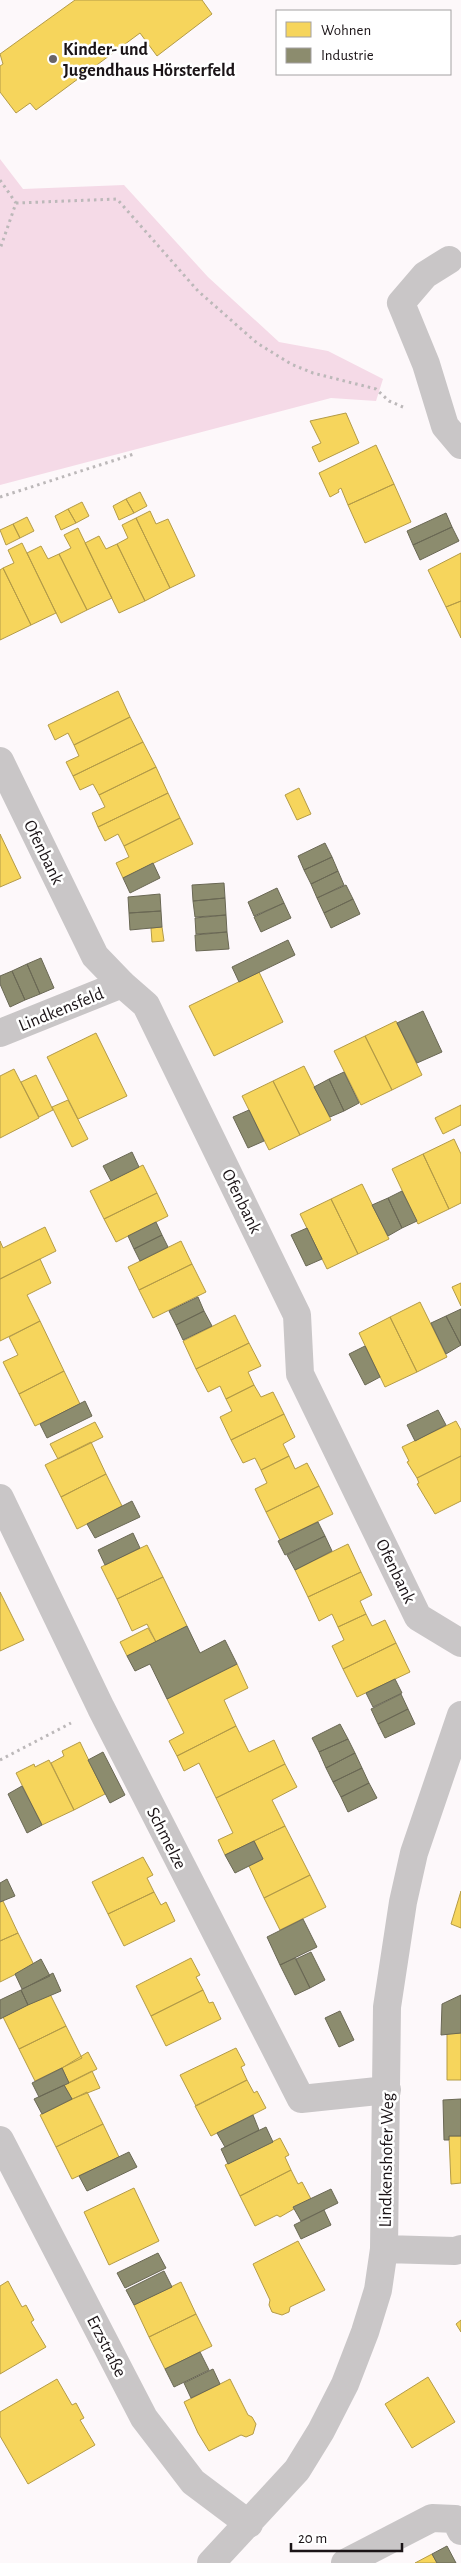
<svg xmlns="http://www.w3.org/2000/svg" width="461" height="2563" viewBox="0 0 461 2563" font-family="'Alegreya Sans',sans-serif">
	<rect width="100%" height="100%" fill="#fdf8fa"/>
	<path fill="#f5dae7" d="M0 159 23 189 124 185 208 277 279 342 328 351 383 379 376 401 331 398 0 485Z"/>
	<path fill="#f6d55c" stroke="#b49b47" d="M75 0H202L212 14 157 56 140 33 36 110 30 103 16 113 0 92V66L3 64 0 54Z
		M346 413 359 443 319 462 312 447 321 443 310 421Z
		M376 445 394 484 348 505 341 488 338 490 339 492 330 497 319 473Z
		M394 484 411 522 365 543 348 505Z
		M140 492 147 506 134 513 126 499Z
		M126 499 134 513 119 520 113 506Z
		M82 502 89 516 76 523 68 509Z
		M68 509 76 523 61 530 55 516Z
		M150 511 156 524 168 519 195 576 170 588 136 518Z
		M27 517 34 531 20 538 13 524Z
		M136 518 170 588 145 601 117 544 128 538 122 525Z
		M13 524 20 538 6 545 0 530Z
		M78 528 112 598 87 610 59 554 71 548 64 535Z
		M99 536 106 549 117 544 145 601 119 613 85 543Z
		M22 543 56 613 31 625 3 568 14 563 8 550Z
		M41 546 48 559 59 554 87 610 61 623 27 553Z
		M461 553V601L446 607 428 570Z
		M3 568 31 625 0 640V570Z
		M461 601V638L446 607Z
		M118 691 130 717 74 745 68 733 55 740 48 725Z
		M130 717 143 742 73 776 66 762 79 756 74 745Z
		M143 742 156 767 99 795 93 784 80 790 73 776Z
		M156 767 168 793 98 827 92 813 105 807 99 795Z
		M299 788 311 814 297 820 285 795Z
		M168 793 180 818 124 846 118 834 105 841 98 827Z
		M180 818 193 844 123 878 116 863 129 857 124 846Z
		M0 834 21 878 0 887Z
		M162 927 164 941 152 942 151 928Z
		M259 972 283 1022 214 1056 189 1006Z
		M396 1021 422 1075 392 1090 365 1036Z
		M96 1033 127 1096 78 1119 47 1057Z
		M365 1036 392 1090 361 1105 334 1051Z
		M304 1066 331 1120 300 1135 273 1081Z
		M14 1069 39 1118 0 1138V1076Z
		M36 1075 53 1110 39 1117 21 1082Z
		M273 1081 300 1135 269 1150 242 1096Z
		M68 1100 88 1139 72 1147 52 1107Z
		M461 1105V1125L443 1134 435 1118Z
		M454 1139 461 1154V1203L449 1209 423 1154Z
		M423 1154 449 1209 418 1224 392 1169Z
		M143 1165 157 1193 104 1219 90 1191Z
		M362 1184 389 1239 358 1254 331 1199Z
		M157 1193 168 1216 116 1242 104 1219Z
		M331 1199 358 1254 327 1269 300 1214Z
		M45 1227 56 1251 0 1279V1241L3 1248Z
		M181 1241 192 1264 139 1290 128 1267Z
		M40 1259 51 1283 27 1295 40 1321 0 1341V1279Z
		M192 1264 206 1292 153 1318 139 1290Z
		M461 1283V1306L452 1287Z
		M420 1302 447 1357 417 1372 390 1317Z
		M235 1315 249 1343 196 1369 183 1341Z
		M390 1317 417 1372 385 1387 359 1333Z
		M40 1321 64 1371 19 1394 3 1362 18 1355 9 1337Z
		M249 1343 261 1366 248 1372 254 1385 226 1399 220 1386 208 1392 196 1369Z
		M64 1371 80 1404 35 1426 19 1394Z
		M254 1385 261 1397 273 1392 284 1414 231 1440 220 1417 232 1411 226 1399Z
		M284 1414 295 1437 283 1444 289 1456 261 1470 255 1458 243 1463 231 1440Z
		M456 1421 461 1430V1456L417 1478 407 1462 409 1461 402 1447Z
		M95 1422 103 1437 58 1459 50 1444Z
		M91 1442 106 1474 61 1497 45 1465Z
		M289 1456 295 1469 307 1463 319 1486 266 1512 255 1489 267 1483 261 1470Z
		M461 1456V1501L435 1514 417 1484 419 1483 417 1478Z
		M106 1474 122 1506 77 1529 61 1497Z
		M319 1486 333 1514 280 1540 266 1512Z
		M348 1544 361 1572 308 1597 295 1570Z
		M147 1545 163 1577 117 1599 101 1567Z
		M361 1572 372 1595 360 1601 366 1614 338 1627 332 1614 319 1621 308 1597Z
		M163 1577 187 1626 156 1642 147 1624 132 1631 117 1599Z
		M0 1592 24 1640 0 1651Z
		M366 1614 372 1626 385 1620 396 1643 343 1669 332 1646 344 1640 338 1627Z
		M148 1628 156 1642 127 1656 120 1642Z
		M396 1643 410 1672 357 1697 343 1669Z
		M237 1664 248 1688 224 1700 236 1726 177 1756 169 1741 184 1733 167 1699Z
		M236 1726 249 1752 274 1740 285 1764 216 1798 199 1763 184 1771 177 1756Z
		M80 1742 105 1794 74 1810 51 1763 64 1756 62 1751Z
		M49 1760 74 1810 42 1825 16 1773 34 1764 35 1767Z
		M285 1764 297 1787 272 1800 285 1826 225 1855 218 1840 233 1833 216 1798Z
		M285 1826 310 1875 264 1898 249 1866 263 1859 254 1841Z
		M143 1857 153 1875 147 1878 154 1892 108 1914 92 1882Z
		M310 1875 326 1907 280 1930 264 1898Z
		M461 1891V1928L451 1924Z
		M154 1892 161 1905 166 1902 175 1921 124 1946 108 1914Z
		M3 1901 18 1933 0 1941V1902Z
		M18 1933 34 1965 0 1982V1941Z
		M191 1958 200 1975 196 1977 203 1990 151 2016 136 1986Z
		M203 1990 209 2003 213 2002 221 2019 166 2046 151 2016Z
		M50 1994 66 2026 19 2049 3 2017Z
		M66 2026 82 2058 35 2081 19 2049Z
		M447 2033H461V2080H447Z
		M236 2048 245 2065 241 2067 247 2080 196 2106 180 2075Z
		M88 2052 97 2069 69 2083 62 2068Z
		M92 2071 100 2088 72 2099 64 2085Z
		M247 2080 254 2093 257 2091 266 2108 211 2136 195 2106Z
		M87 2092 103 2124 56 2147 40 2115Z
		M103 2124 119 2157 72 2179 56 2147Z
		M449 2136H461V2183L451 2184Z
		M280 2138 289 2155 285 2157 291 2170 240 2196 225 2165Z
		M291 2170 298 2184 302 2182 311 2199 280 2217 277 2215 255 2226 240 2196Z
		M134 2188 159 2241 109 2265 84 2212Z
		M298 2241 325 2290 290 2307 289 2312 282 2315 272 2312 269 2305 270 2300 253 2264Z
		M8 2281 22 2307 26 2305 34 2320 31 2322 46 2347 0 2374V2286Z
		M181 2282 196 2314 149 2337 134 2305Z
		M196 2314 212 2346 165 2369 149 2337Z
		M461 2320V2332L456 2324Z
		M428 2377 455 2422 412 2448 385 2404Z
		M57 2379 72 2405 76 2403 84 2418 80 2420 95 2445 28 2484 0 2436V2412Z
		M230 2379 248 2415 252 2417 256 2424 253 2434 246 2437 241 2435 209 2451 198 2433 184 2402Z
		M432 2554 437 2563H415Z"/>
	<path fill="#8c8c6e" stroke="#6a6854" d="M446 513 452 527 413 545 407 531Z
		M452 527 459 541 420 560 413 545Z
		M325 843 332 857 304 870 298 856Z
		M332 857 338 871 311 884 304 870Z
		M153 863 160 878 130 893 123 878Z
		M338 871 344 885 317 898 311 884Z
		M224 883 225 898 193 901 192 885Z
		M346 885 353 899 324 913 317 898Z
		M277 888 284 903 254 916 248 902Z
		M160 894 161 911 129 913 128 897Z
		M225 898 226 915 195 917 193 901Z
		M353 899 360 914 331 928 324 913Z
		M284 903 291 918 261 932 254 917Z
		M161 911 162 927 130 930 129 913Z
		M226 915 227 932 196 934 195 918Z
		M227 932 229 949 196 951 195 935Z
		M288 940 295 955 239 982 232 967Z
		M41 958 54 988 40 994 27 964Z
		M27 964 40 994 25 1000 12 971Z
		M12 971 25 1000 10 1007 0 984V976Z
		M423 1011 442 1052 417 1063 397 1023Z
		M344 1072 359 1103 344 1111 329 1079Z
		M329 1079 344 1111 330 1117 314 1087Z
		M249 1110 264 1141 248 1148 233 1117Z
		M132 1152 139 1167 111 1181 103 1166Z
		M402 1191 417 1221 402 1228 388 1198Z
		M388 1198 402 1228 388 1236 372 1205Z
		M156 1222 162 1235 134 1249 128 1236Z
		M307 1228 322 1259 306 1266 291 1235Z
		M162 1235 168 1247 140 1261 134 1249Z
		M198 1297 204 1311 176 1325 169 1311Z
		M461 1309V1345L446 1316Z
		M204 1311 212 1326 183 1340 176 1325Z
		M446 1316 461 1345 446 1354 431 1323Z
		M365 1346 380 1377 365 1385 349 1354Z
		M85 1401 92 1416 47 1438 40 1424Z
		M438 1410 446 1425 415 1441 407 1425Z
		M132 1501 140 1517 95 1538 87 1524Z
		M318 1522 325 1536 285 1555 278 1541Z
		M133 1533 140 1548 105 1565 98 1550Z
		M325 1536 332 1551 295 1570 287 1555Z
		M187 1626 200 1653 225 1640 237 1664 167 1699 150 1664 135 1671 127 1656Z
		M395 1679 402 1693 373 1707 366 1693Z
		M401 1694 408 1709 378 1724 371 1709Z
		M408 1709 415 1724 385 1738 378 1724Z
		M340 1724 348 1739 319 1752 312 1738Z
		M348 1739 355 1753 326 1768 319 1752Z
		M103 1752 125 1795 110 1803 88 1760Z
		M355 1753 362 1768 333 1782 326 1768Z
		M362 1768 369 1783 341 1797 333 1782Z
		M369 1783 377 1798 348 1812 341 1797Z
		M22 1786 42 1825 27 1833 8 1794Z
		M254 1841 263 1859 235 1873 225 1855Z
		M7 1879 15 1896 0 1902V1883Z
		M303 1919 317 1947 280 1965 267 1937Z
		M311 1952 325 1980 310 1988 296 1959Z
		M295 1958 310 1988 295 1995 280 1965Z
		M41 1959 50 1976 22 1989 15 1974Z
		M53 1973 61 1991 28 2005 21 1990Z
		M21 1990 28 2005 0 2019V2000Z
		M461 1995V2033L441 2035 442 2004Z
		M340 2011 354 2040 339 2047 325 2018Z
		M62 2068 69 2083 39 2097 32 2083Z
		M64 2085 72 2099 42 2114 34 2099Z
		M461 2099V2136H449V2140H444L443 2100Z
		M253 2115 259 2130 225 2147 217 2133Z
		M266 2127 273 2142 228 2164 221 2149Z
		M129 2152 137 2167 87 2191 79 2176Z
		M331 2189 338 2203 301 2221 293 2207Z
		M324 2210 331 2225 301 2239 294 2225Z
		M158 2253 166 2268 125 2288 117 2273Z
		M164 2271 172 2287 134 2305 126 2290Z
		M200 2352 209 2370 174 2387 165 2369Z
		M213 2369 220 2384 191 2398 184 2383Z
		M447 2546 456 2563H437L432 2554Z"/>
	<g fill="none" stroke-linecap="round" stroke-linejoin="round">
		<path stroke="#bcb8b9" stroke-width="3" stroke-dasharray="2.5 4" stroke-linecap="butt" d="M0 180 16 203 0 249
			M16 203 117 199 198 291 257 343 291 364 313 373 376 389 389 401 403 407
			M0 497 134 454
			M0 1760 71 1723"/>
		<path stroke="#c9c6c7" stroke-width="28" d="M449 260 425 275 401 303 426 364 445 426 461 445
			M0 761 95 956 122 984 146 1005 297 1315 300 1374 418 1617 461 1643
			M0 1033 122 984
			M0 1498 101 1708 301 2099 387 2090
			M0 2140 144 2418 193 2482 249 2524
			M384 2249 455 2251 461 2249
			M211 2563 297 2470 321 2431 345 2384 365 2332 378 2290 384 2249 387 2007 403 1902 414 1853 461 1715
			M345 2563 432 2518 455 2519 461 2531"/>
	</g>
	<circle fill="#6a6466" stroke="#fff" stroke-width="2" cx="53" cy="59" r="5"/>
	<g text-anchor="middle" stroke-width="5" stroke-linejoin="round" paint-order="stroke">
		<g font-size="18" font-weight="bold" fill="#1b1417" stroke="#fff" text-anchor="start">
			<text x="63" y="55">Kinder- und<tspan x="63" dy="21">Jugendhaus Hörsterfeld</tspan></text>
		</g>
		<g font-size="18" fill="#1b1417" stroke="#fff">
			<text transform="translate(44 852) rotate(64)" y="6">Ofenbank</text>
			<text transform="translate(61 1009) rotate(-22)" y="6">Lindkensfeld</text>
			<text transform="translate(242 1201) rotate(64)" y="6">Ofenbank</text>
			<text transform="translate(396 1571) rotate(64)" y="6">Ofenbank</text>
			<text transform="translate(167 1838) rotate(63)" y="6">Schmelze</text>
			<text transform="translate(386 2160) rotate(-89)" y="6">Lindkenshofer Weg</text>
			<text transform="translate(107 2346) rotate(63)" y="6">Erzstraße</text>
		</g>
	</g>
	<rect x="276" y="10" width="175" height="65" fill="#ffffff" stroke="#a4a1a2"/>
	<rect x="286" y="22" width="25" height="15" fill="#f6d55c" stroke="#a4a1a2"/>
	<text x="321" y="35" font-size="15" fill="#1b1417">Wohnen</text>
	<rect x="286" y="48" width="25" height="15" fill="#8c8c6e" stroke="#a4a1a2"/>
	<text x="321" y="60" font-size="15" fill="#1b1417">Industrie</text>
	<path d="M291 2543v8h111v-8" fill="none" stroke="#1b1417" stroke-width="2.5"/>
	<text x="298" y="2543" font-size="15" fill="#1b1417" stroke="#ffffff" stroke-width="4" paint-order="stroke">20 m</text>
</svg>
